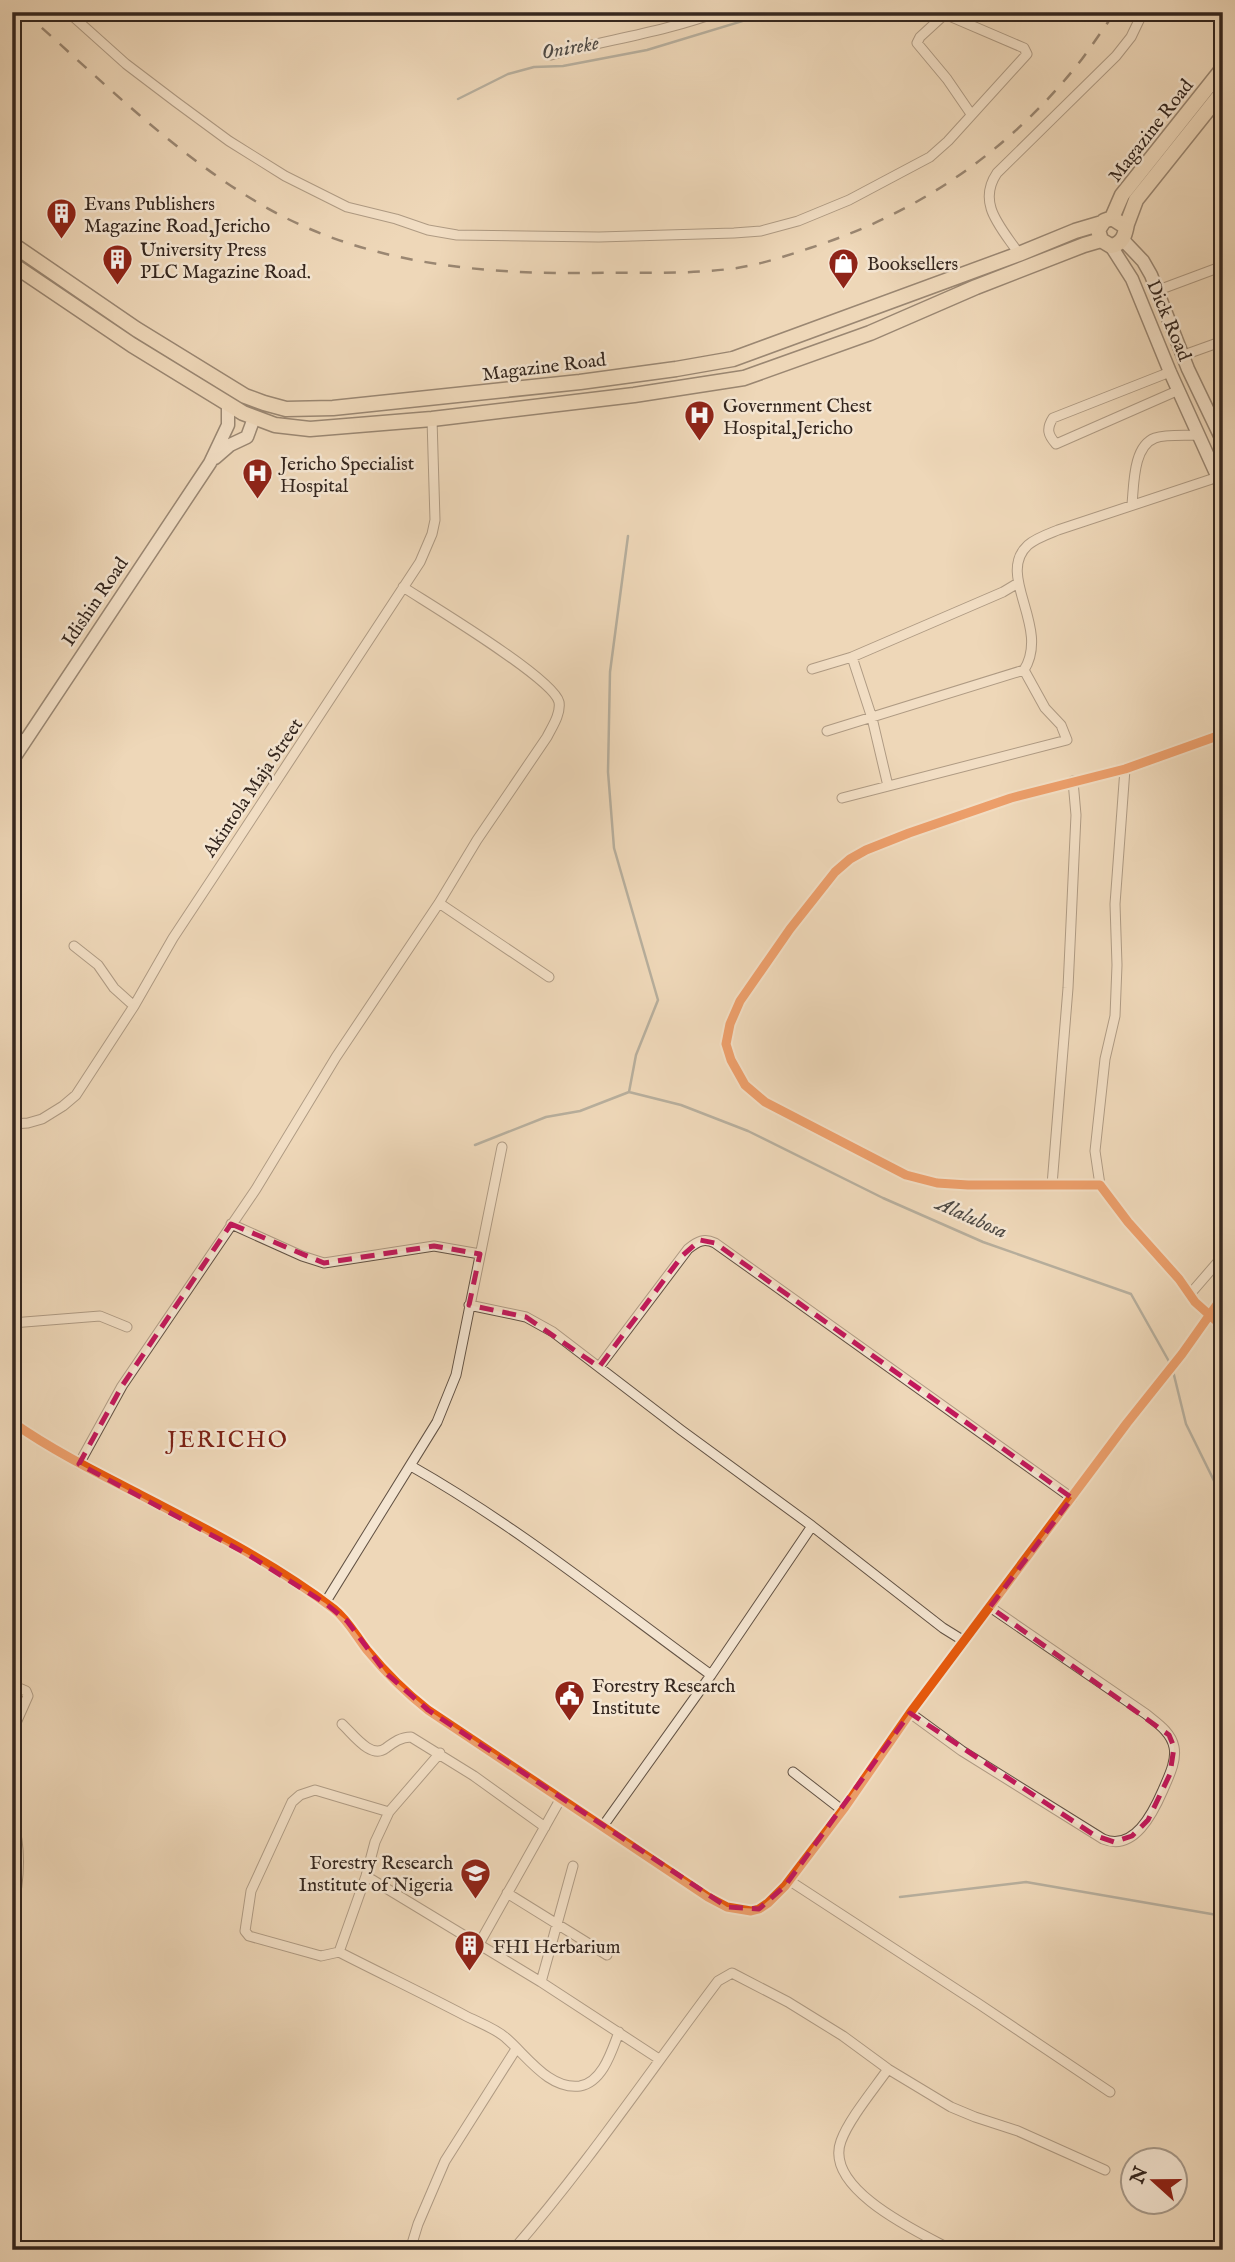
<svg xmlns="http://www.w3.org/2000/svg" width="1235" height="2262" viewBox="0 0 1235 2262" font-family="'IM FELL English',serif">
	<rect width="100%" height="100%" fill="#eed7b8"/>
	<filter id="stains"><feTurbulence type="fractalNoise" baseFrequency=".00286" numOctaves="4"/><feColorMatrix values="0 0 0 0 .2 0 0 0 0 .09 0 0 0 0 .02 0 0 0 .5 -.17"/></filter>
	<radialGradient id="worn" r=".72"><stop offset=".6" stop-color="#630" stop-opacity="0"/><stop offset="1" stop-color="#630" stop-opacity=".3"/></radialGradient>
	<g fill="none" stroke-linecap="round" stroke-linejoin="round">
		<path stroke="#737d7b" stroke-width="2.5" d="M458 99 508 74 534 67 563 66 647 50 772 12
			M628 536 610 672 608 772 614 848 658 1000 636 1055 629 1092
			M475 1145 546 1117 580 1111 629 1092 681 1105 748 1131 883 1198 983 1242 1131 1294 1171 1365
			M1173 1371 1186 1424 1223 1499
			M900 1897 1026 1882 1223 1916"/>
		<defs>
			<path id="street" d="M68 12 126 64 176 102 229 141 285 176 347 207 396 219 428 230 457 235 599 237 734 233 761 231 798 221 849 200 930 157 948 141 1027 54 1024 48 940 12
				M944 15 920 37 917 43 947 79 971 114
				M551 55C606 40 664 32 718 12
				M1019 254C1002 228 976 204 997 173L1116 56 1131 37 1143 12
				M1159 293 1164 288 1223 266
				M1184 355 1223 341
				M1170 372 1053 418C1046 429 1048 435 1056 444L1179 390
				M1132 504C1134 485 1133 446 1155 438 1167 434 1186 436 1199 435
				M852 657 872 718 888 786
				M812 669 852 657 1003 592 1018 583
				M827 731 1024 670
				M12 733 25 741
				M1223 734 1125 769 1011 798 909 833 866 850 850 859 835 872 790 929 740 1001 730 1024 726 1044 731 1060 745 1085 765 1102 906 1175 937 1183 968 1185H1100L1128 1222 1179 1279 1195 1302 1223 1327
				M842 798 1067 740 1061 725 1045 708 1024 670C1051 627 995 575 1028 545 1036 538 1048 534 1058 530L1221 476
				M439 903 549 977
				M74 946 98 965 114 988 134 1006
				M12 1124 28 1123 42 1119 63 1106 76 1095 134 1006 173 938 212 879 420 562 432 534 435 520 432 419
				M1052 1185 1068 988 1076 815 1073 781
				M1100 1185 1095 1151 1105 1059 1115 1016 1117 965 1115 904 1125 769
				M231 1224 302 1256 324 1263 434 1246 480 1254
				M1191 1293 1223 1256
				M469 1305 526 1317 553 1332 681 1430 812 1526 943 1628 964 1641
				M12 1323 100 1316 127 1327
				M599 1367 688 1249C698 1241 704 1238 715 1243L1072 1498
				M12 1422C52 1450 94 1471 137 1493 203 1527 275 1564 334 1609 348 1620 356 1636 367 1650 386 1673 405 1692 428 1710L708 1897 727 1907 751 1911 759 1909 768 1903 785 1886 845 1807 910 1713 1127 1423 1182 1354 1223 1296
				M79 1464 122 1386 256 1189 336 1057 439 903 477 840 547 737C552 727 561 714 559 702 553 678 429 604 403 587
				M411 1466C517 1526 612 1603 711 1675
				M325 1603 437 1422 456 1375 502 1147
				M12 1685 26 1691 28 1696 12 1732
				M910 1713 962 1751 1103 1839C1134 1852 1153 1813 1163 1790 1168 1778 1177 1761 1174 1747 1171 1732 1157 1723 1146 1714L990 1607
				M342 1724C353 1734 371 1760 386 1748 394 1742 401 1737 411 1737L474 1776 545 1827
				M793 1772 842 1810
				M389 1812 315 1790 300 1795 292 1802 251 1891 245 1931 249 1936 321 1956 339 1952C380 1973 422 1993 464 2015 477 2022 495 2028 506 2038 527 2056 549 2090 580 2086 603 2082 612 2050 619 2032
				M12 1819C22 1849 19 1883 12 1912
				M603 1826 711 1675 812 1526
				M366 1876 541 1982 659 2059
				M790 1881 979 2004 1110 2092
				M507 1893 607 1955
				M479 1944 561 1798
				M339 1952 366 1876 375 1842 389 1812 440 1753
				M541 1982 573 1866
				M888 2069C874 2089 849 2119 841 2141 823 2189 920 2233 952 2250
				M410 2250 418 2224 445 2161 516 2049
				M513 2250C587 2165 650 2071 718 1981L732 1973 788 2002 843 2036 888 2069 951 2107 975 2117 1018 2131 1105 2170"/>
			<path id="secondary" d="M1123 240 1143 261 1151 275 1188 369 1223 442
				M1111 246 1132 279 1170 372 1223 489
				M215 458 230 445 247 437 254 418
				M12 761 210 463 228 425V404"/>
			<path id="primary" d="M1112 218 1122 195 1223 68
				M1112 218 1123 225 1127 224C1125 235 1123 244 1111 246L1101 240 1098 230 1104 221Z
				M1127 224 1136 200 1223 91
				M12 244 136 329 245 396 264 403 286 409 333 408 580 382 676 369 733 359 1019 254 1075 231 1102 223
				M12 264 132 345 243 413 275 425 310 429 432 419 634 395 744 378 870 333 976 287 1084 245 1101 240"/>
		</defs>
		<use href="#street" stroke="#625244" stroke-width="11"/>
		<use href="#secondary" stroke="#34261e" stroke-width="15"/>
		<use href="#primary" stroke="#34261e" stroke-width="17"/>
		<use href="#street" stroke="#f4e5d1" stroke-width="9"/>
		<use href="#secondary" stroke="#f4e5d1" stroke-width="12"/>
		<use href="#primary" stroke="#eed7b8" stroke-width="14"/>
		<path stroke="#34261e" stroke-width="2.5" stroke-dasharray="12 12" stroke-linecap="butt" d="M24 12C105 83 191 171 288 219 380 264 483 274 585 273 635 272 687 275 737 268 762 264 786 256 810 248 919 213 1011 150 1082 59 1093 44 1104 28 1115 12"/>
		<defs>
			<path id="cycleway" d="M1223 734 1125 769 1011 798 909 833 866 850 850 859 835 872 790 929 740 1001 730 1024 726 1044 731 1060 745 1085 765 1102 906 1175 937 1183 968 1185H1100L1128 1222 1179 1279 1195 1302 1223 1327
				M12 1422C52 1450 94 1471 137 1493 203 1527 275 1564 334 1609 348 1620 356 1636 367 1650 386 1673 405 1692 428 1710L708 1897 727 1907 751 1911 759 1909 768 1903 785 1886 845 1807 910 1713 1127 1423 1182 1354 1223 1296"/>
		</defs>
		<use href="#cycleway" stroke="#f4e5d1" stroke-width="13"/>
		<use href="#cycleway" stroke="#e8590c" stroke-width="9"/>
	</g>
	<path d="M0 0H1235V2262H0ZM231 1224 324 1263 434 1246 480 1254 469 1305 526 1317 599 1367 682 1256 700 1240 715 1243 1072 1498 990 1607 1169 1735 1174 1747 1170 1774 1148 1820 1132 1836 1114 1842 1094 1835 910 1713 785 1886 759 1909 727 1907 428 1710 386 1673 347 1621 325 1603 247 1554 79 1464 122 1386Z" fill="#eed7b8" fill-opacity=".55" fill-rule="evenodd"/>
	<path fill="none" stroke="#c2185b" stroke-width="5" stroke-dasharray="14 9" stroke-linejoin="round" d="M231 1224 324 1263 434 1246 480 1254 469 1305 526 1317 599 1367 682 1256 700 1240 715 1243 1072 1498 990 1607 1169 1735 1174 1747 1170 1774 1148 1820 1132 1836 1114 1842 1094 1835 910 1713 785 1886 759 1909 727 1907 428 1710 386 1673 347 1621 325 1603 247 1554 79 1464 122 1386Z"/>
	<defs>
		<symbol id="building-pin" viewBox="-11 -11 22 30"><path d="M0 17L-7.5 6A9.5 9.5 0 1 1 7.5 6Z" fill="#8f2418" stroke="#f4e5d1"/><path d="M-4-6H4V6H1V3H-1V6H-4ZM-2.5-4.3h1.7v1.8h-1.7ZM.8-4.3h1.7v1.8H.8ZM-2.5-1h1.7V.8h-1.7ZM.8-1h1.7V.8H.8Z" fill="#fff"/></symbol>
		<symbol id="shop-pin" viewBox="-11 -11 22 30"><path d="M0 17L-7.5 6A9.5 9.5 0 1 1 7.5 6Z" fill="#8f2418" stroke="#f4e5d1"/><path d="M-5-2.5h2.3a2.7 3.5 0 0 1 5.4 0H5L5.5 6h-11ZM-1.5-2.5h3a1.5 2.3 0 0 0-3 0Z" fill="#fff"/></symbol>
		<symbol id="hospital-pin" viewBox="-11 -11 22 30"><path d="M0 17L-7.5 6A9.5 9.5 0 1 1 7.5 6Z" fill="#8f2418" stroke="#f4e5d1"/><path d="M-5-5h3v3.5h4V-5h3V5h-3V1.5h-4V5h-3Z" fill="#fff"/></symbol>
		<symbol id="civic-pin" viewBox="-11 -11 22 30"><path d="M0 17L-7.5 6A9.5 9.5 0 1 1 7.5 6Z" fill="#8f2418" stroke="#f4e5d1"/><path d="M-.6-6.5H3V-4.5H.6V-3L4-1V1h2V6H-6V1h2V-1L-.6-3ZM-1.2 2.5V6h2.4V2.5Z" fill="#fff"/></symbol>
		<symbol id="school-pin" viewBox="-11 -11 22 30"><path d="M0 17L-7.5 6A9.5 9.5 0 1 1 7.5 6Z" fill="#8f2418" stroke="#f4e5d1"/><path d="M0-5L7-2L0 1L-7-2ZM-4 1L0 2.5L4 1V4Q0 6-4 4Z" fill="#fff"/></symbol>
	</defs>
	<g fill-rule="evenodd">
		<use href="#building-pin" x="44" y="196" width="35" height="47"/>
		<use href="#building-pin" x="100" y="242" width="35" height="47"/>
		<use href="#shop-pin" x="826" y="246" width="35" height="47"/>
		<use href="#hospital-pin" x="682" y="398" width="35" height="47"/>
		<use href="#hospital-pin" x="240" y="456" width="35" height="47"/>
		<use href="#civic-pin" x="552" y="1678" width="35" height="47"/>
		<use href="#school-pin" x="458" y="1856" width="35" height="47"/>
		<use href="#building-pin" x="452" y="1928" width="35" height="47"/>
	</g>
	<g text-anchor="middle" stroke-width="5" stroke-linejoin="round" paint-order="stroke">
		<g font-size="19" fill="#34261e" stroke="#f4e5d1">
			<text transform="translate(1150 130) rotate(-52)" y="7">Magazine Road</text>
			<text transform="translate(1170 320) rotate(67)" y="7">Dick Road</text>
			<text transform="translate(544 366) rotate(-7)" y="7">Magazine Road</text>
			<text transform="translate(94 601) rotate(-56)" y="7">Idishin Road</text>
			<text transform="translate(252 787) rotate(-56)" y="7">Akintola Maja Street</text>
		</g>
		<g font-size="19" fill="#34261e" stroke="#f4e5d1" text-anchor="start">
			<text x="84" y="210">Evans Publishers<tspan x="84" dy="22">Magazine Road,Jericho</tspan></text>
			<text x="140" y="256">University Press<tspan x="140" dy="22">PLC Magazine Road.</tspan></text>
			<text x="867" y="270">Booksellers</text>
			<text x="723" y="412">Government Chest<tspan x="723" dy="22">Hospital,Jericho</tspan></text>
			<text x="280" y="470">Jericho Specialist<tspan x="280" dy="22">Hospital</tspan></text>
			<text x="592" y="1692">Forestry Research<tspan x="592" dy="22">Institute</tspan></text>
			<text x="453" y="1869" text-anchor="end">Forestry Research<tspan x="453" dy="22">Institute of Nigeria</tspan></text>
			<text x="493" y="1953">FHI Herbarium</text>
		</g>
		<g font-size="21" font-style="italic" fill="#4e4a45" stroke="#f4e5d1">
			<text transform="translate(570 47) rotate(-10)" y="7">Onireke</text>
			<text transform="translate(972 1217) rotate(24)" y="7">Alalubosa</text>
		</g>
		<g font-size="23" letter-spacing="2" fill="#7a1f14" stroke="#f4e5d1">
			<text x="228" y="1447">JERICHO</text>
		</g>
	</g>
	<rect width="1235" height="2262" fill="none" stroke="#eed7b8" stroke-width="42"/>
	<rect x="14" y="14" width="1207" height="2234" fill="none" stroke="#34261e" stroke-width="3.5"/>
	<rect x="21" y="21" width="1193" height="2220" fill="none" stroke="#34261e" stroke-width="2"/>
	<g transform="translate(1154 2181) rotate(291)"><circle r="33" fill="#f4e5d1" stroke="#a79989" stroke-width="2"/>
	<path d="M0-5L12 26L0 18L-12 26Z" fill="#8f2418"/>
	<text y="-10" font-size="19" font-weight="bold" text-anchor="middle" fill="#34261e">N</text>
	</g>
	<rect width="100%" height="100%" filter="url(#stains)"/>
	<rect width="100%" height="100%" fill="url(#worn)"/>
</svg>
